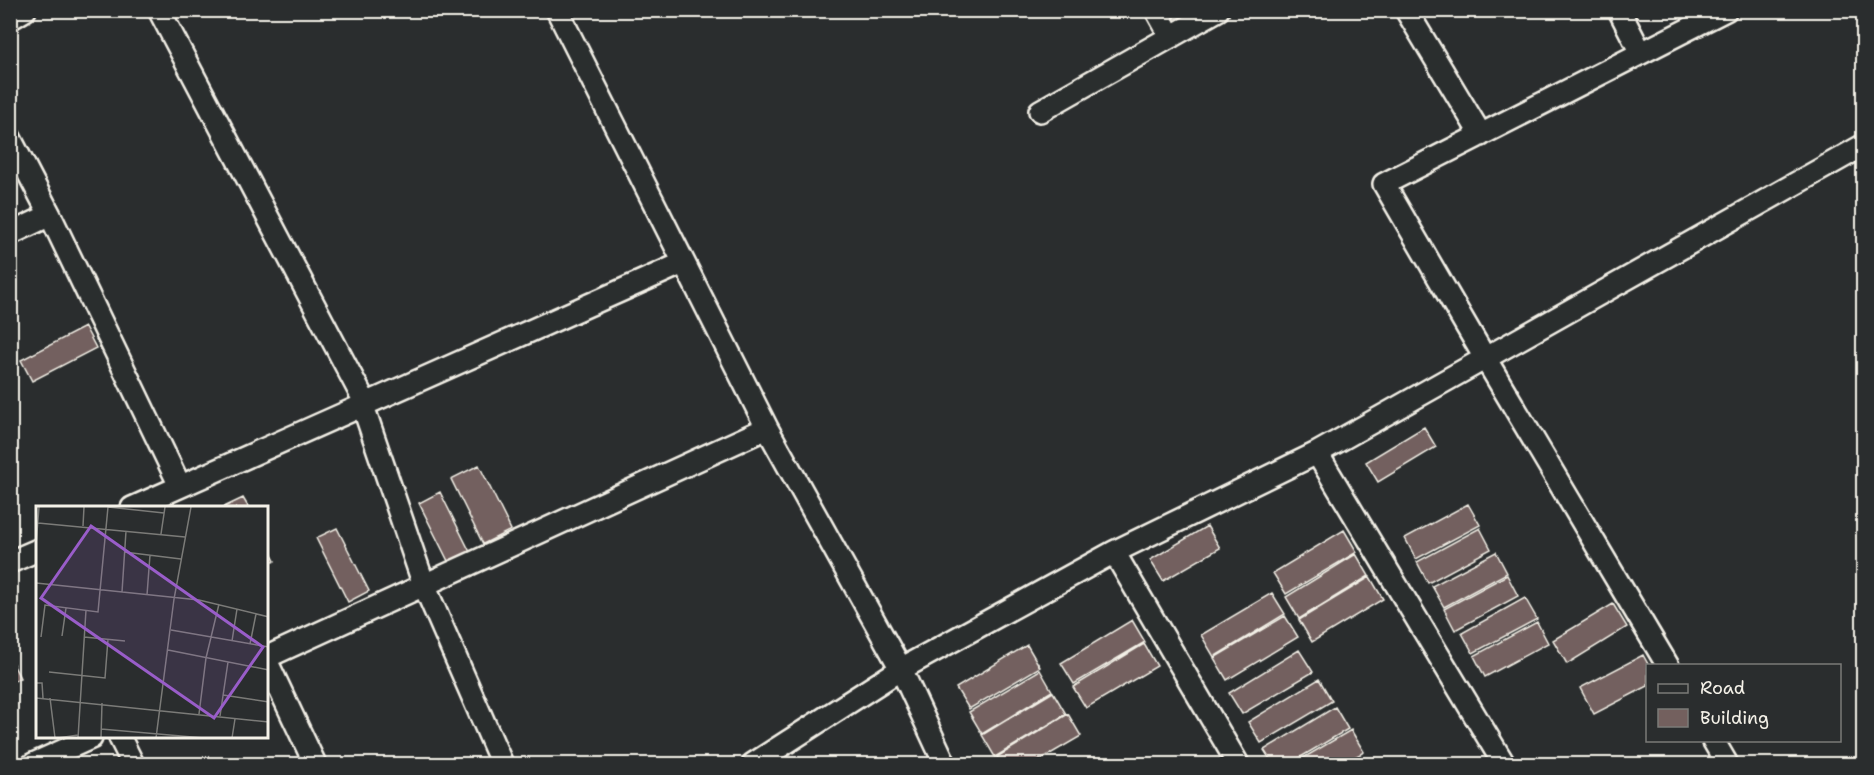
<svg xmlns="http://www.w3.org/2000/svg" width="1874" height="775" viewBox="0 0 1874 775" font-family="'Shantell Sans',sans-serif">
	<rect width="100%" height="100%" fill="#2a2d2e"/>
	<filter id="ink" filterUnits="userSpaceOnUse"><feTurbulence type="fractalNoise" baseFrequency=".0167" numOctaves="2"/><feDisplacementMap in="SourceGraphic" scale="12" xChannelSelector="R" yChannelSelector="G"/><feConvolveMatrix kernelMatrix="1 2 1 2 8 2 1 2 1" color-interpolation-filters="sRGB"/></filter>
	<g filter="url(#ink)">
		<path fill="#73605e" stroke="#f4f1e8" stroke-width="1.5" d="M85 327 96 348 32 381 21 360Z
			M1424 427 1436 447 1378 482 1366 462Z
			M479 465 511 530 483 544 451 479Z
			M440 492 472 556 451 567 419 503Z
			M243 498 249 508H222Z
			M1468 504 1480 525 1416 559 1405 538Z
			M1207 526 1220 548 1163 581 1150 560Z
			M337 528 369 591 348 602 316 538Z
			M1480 528 1491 549 1428 583 1417 562Z
			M1344 530 1357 552 1286 594 1273 573Z
			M267 545 275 561 267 565Z
			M1496 552 1507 573 1444 607 1432 586Z
			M1356 554 1369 576 1299 619 1286 597Z
			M1507 575 1518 596 1455 630 1444 609Z
			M1370 577 1383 599 1312 642 1299 620Z
			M1272 593 1285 614 1214 657 1201 635Z
			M1525 598 1537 619 1473 653 1462 633Z
			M1613 604 1627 627 1567 664 1553 640Z
			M1285 616 1298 637 1227 680 1214 658Z
			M1132 620 1145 642 1074 684 1061 663Z
			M1537 622 1548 643 1485 677 1474 656Z
			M1144 644 1157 666 1086 708 1073 687Z
			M1027 645 1040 667 969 709 956 688Z
			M1299 650 1313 672 1242 714 1229 693Z
			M1643 655 1649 666H1648V686L1594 714 1580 688Z
			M10 658 20 678 10 683Z
			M1040 670 1052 691 982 734 969 712Z
			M1319 679 1332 701 1261 743 1248 722Z
			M1053 692 1066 714 995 757 982 735Z
			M1335 707 1348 729 1289 764H1273L1264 750Z
			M1068 714 1081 736 1033 764H1002L997 757Z
			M1351 730 1364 752 1342 764H1293Z"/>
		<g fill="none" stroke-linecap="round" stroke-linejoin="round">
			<defs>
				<path id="minor" d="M159 10 366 404 364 409 424 585 502 764
					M557 10 767 428 901 669 945 764
					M1156 10 1171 37
					M1406 10 1481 135
					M1619 10 1641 53
					M10 19 25 10
					M1040 111 1218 10
					M10 138 50 215 180 486
					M10 234 50 215
					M1317 453 1504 764
					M132 508 683 263
					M1114 552 1238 764
					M10 562 38 550
					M267 657 767 428
					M267 662 315 764
					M1668 666 1485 358 1384 184 1726 10
					M120 738 133 764
					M1713 740 1727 764
					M33 764 91 738
					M753 764 901 669 1114 552 1317 453 1864 145"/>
			</defs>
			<use href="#minor" stroke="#f4f1e8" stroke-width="26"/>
			<use href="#minor" stroke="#2a2d2e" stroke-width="21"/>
		</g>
	</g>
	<g transform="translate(36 506)">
		<rect width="232" height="232" fill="#2a2d2e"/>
		<path fill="none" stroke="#7b7b78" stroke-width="1.5" d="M72 1 128 7M2 17 149 31M47 20 48 1M125 28 129 1M0 39 3 1M88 46 145 53M0 77 163 94 233 111M86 86 90 25M111 89 114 49M135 124 233 141M26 130 30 102M5 131 9 99 62 106 72 1M48 131 89 135M196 135 201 103M214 138 220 108M132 144 233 164M13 166 69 172 72 133M0 177H6L7 192M187 189 233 196M0 192 233 216M14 192 19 232M163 208 170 152 183 98M184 210 192 156M65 223 168 232M22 232 42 229M42 232 50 104M65 232 66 197M120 232 138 93 155 1M196 232 199 213"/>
		<path fill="#995dc9" fill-opacity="0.15" stroke="#995dc9" stroke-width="3" d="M55 20 227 141 178 212 5 92Z"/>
		<rect width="232" height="232" fill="none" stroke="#f4f1e8" stroke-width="3"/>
	</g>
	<rect width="1874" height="775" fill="none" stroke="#2a2d2e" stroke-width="36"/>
	<rect x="18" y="18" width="1838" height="739" fill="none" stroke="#f4f1e8" stroke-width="2" filter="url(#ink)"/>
	<rect x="1646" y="664" width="195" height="78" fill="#2a2d2e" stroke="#7b7b78" stroke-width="1.5"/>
	<rect x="1658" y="684" width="30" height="9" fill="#2a2d2e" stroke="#7b7b78" stroke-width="1.5"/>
	<text x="1700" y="694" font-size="18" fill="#f4f1e8">Road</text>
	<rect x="1658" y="709" width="30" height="18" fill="#73605e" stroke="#7b7b78" stroke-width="1.5"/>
	<text x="1700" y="724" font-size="18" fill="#f4f1e8">Building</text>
</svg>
